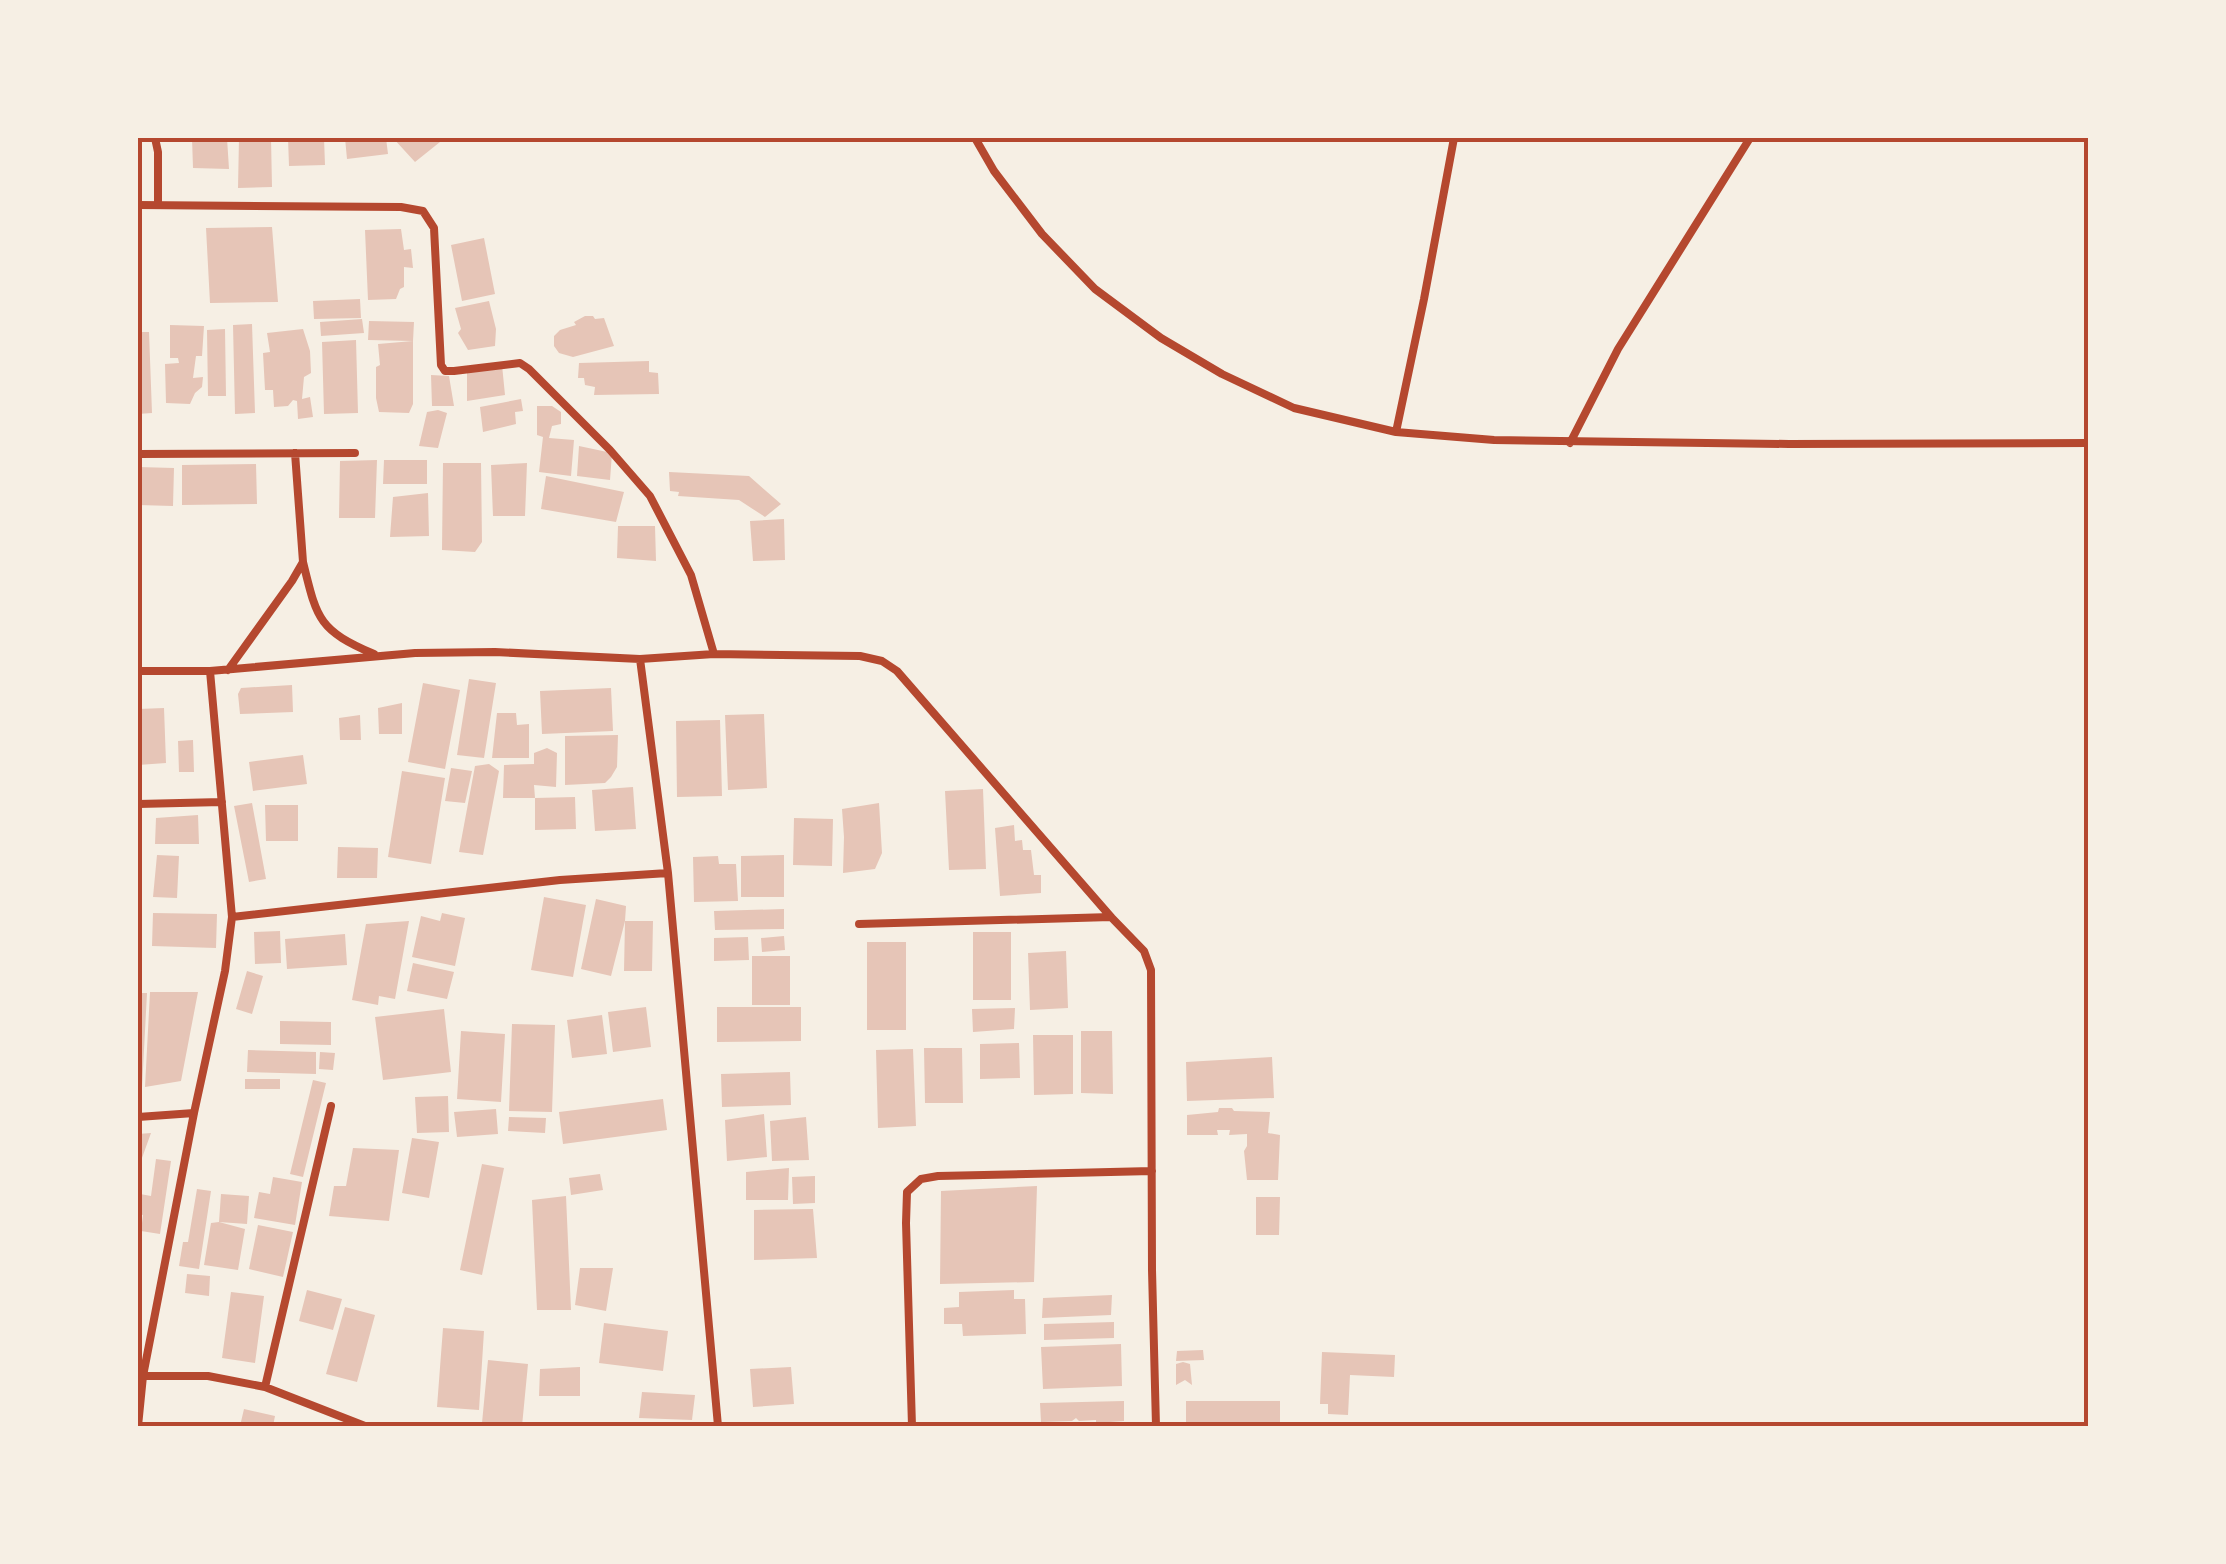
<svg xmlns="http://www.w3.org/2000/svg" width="2226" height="1564" viewBox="0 0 2226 1564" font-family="Signika,sans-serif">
	<rect width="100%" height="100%" fill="#f6efe4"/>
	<path fill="#e6c5b7" d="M192 138H227L229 169 193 168Z
		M239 138H271L272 187 238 188Z
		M288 138H324L325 165 289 166Z
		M345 138H386L388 154 347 159Z
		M393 138H445L415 162Z
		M272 227 278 302 210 303 206 228Z
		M401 229 404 250 411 249 413 268 404 267V287L400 289 396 299 368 300 365 230Z
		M484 238 495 294 462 301 451 245Z
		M138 274H141V319H138Z
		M360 299 361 318 314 319 313 301Z
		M489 301 496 329 495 346 468 350 458 333 461 329 455 308Z
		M585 316H593L595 319 604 318 614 346 573 357 559 353 554 346V336L560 330 576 325 574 322Z
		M362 319 364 333 321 336 320 322Z
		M369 321 414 322 413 341 368 340Z
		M252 324 255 413 235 414 233 325Z
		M170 325 204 326 202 356H196L193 378 203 377 202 387 195 393 190 404 166 403 165 364 179 363 178 358H170Z
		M225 329 226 396H208L207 330Z
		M303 329 310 351 311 373 304 377 302 399 310 397 313 417 298 419 297 401 293 400 288 406 274 407 273 390H265L263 353 270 352 267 333Z
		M138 332H149L152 413 138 414Z
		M356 340 358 413 324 414 322 342Z
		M413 341V404L409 413 379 412 376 398V367L380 365 378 344Z
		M649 361V372L658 373 659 394 594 395 595 387 585 385 584 378H578L579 363Z
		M502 365 505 395 467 401V373Z
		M431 375 449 376 454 406H432Z
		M521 399 523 411 515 412 516 424 483 432 480 407Z
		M537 406H552L561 412V424L552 426 549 438 574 440 571 476 539 472 543 437 537 435Z
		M438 410 447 413 438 448 419 446 427 412Z
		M579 446 612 453 610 480 577 476Z
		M377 460 375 518H339L340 461Z
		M384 460H427V484H383Z
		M443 463H481L482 542 475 552 442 550Z
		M527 463 525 516H493L491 465Z
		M256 464 257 504 182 505V465Z
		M138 467 174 468 173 506 138 505Z
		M669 472 749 476 781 504 765 517 739 500 678 496 679 492 670 491Z
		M546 476 624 492 616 522 541 509Z
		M428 493 429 536 390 537 393 497Z
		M784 519 785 560 753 561 750 521Z
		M618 526H655L656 561 617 558Z
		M469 679 496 683 484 758 457 755Z
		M423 683 460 690 445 769 408 762Z
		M292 685 293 712 240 714 238 694 241 688Z
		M611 688 613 731 542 734 540 691Z
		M402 703V734H379L378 708Z
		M164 708 166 763 138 765V709Z
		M497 713H516L517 725 529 724V758H492Z
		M764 714 767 788 728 790 725 715Z
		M360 715 361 740H340L339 718Z
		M720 720 722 796 677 797 676 721Z
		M618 735 617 767 611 777 605 783 565 785V736Z
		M193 740 194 772H179L178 741Z
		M547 748 557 753 556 787 534 785 535 798H503L504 765 534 764V753Z
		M303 755 307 784 253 791 249 762Z
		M489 764 499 771 483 855 459 852 475 766Z
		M451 768 472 771 465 803 445 801Z
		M402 771 445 778 431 864 388 857Z
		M633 787 636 829 595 831 592 790Z
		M983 789 986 869 949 870 945 791Z
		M575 797 576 829 535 830V798Z
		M252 803 266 879 249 882 234 806Z
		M879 803 882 853 875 869 843 873 844 837 842 809Z
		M265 805H298V841H266Z
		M198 815 199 844H155L156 818Z
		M794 818 833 819 832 866 793 865Z
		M1014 825 1015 841 1022 840 1023 850H1031L1034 875H1041V893L1000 896 995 828Z
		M338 847 378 848 377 878H337Z
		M157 855 179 856 177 898 153 897Z
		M784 855V897H741V856Z
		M718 856 719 864H736L738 901 694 902 693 857Z
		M544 897 586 905 573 977 531 970Z
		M596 899 626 906 625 921 611 976 581 969Z
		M784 909V929L715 930 714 911Z
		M153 913 217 914 216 948 152 946Z
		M442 913 465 918 455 966 412 957 421 916 440 921Z
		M409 921 395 999 379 996 378 1005 352 1000 366 924Z
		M625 921H653L652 971H624Z
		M280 931 281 963 255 964 254 932Z
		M973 932H1011V1000H973Z
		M345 934 347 965 287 969 285 939Z
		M784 936 785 950 762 952 761 938Z
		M748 937 749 960 714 961V938Z
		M867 942H906V1030H867Z
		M1066 951 1068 1008 1030 1010 1028 953Z
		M752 956H790V1005H752Z
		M413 963 454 972 447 999 407 991Z
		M247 971 263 976 252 1014 236 1009Z
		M150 992H198L181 1081 145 1087Z
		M138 993H147L142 1088H138Z
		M646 1007 651 1047 613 1052 608 1012Z
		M717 1007H801V1041L717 1042Z
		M1015 1008 1014 1029 973 1032 972 1009Z
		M444 1009 451 1072 383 1080 375 1017Z
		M602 1015 607 1054 572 1058 567 1020Z
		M280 1021 331 1022V1045L280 1044Z
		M512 1024 555 1025 552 1112 509 1111Z
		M461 1031 505 1034 501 1102 457 1099Z
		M1081 1031H1112L1113 1094 1081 1093Z
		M1033 1035H1073V1094L1034 1095Z
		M1019 1043 1020 1078 980 1079V1044Z
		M924 1048H962L963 1103H925Z
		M913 1049 916 1126 878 1128 876 1050Z
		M248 1050 316 1052V1074L247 1072Z
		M320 1052 335 1053 333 1070 319 1069Z
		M1272 1057 1274 1098 1187 1101 1186 1062Z
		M790 1072 791 1105 722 1107 721 1074Z
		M245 1079H280V1089H245Z
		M313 1080 326 1083 303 1177 290 1174Z
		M448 1096 449 1132 417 1133 415 1097Z
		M663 1099 667 1130 563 1144 559 1112Z
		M1219 1108H1232L1234 1111 1270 1112 1268 1133 1280 1135 1278 1180H1247L1244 1151 1247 1146V1134L1229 1135 1230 1130H1217L1218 1135H1187V1115L1218 1112Z
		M496 1109 498 1134 457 1137 454 1112Z
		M764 1114 767 1157 727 1161 725 1120Z
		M509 1117 546 1118 545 1133 508 1131Z
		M806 1117 809 1160 772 1161 770 1121Z
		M151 1133 138 1169V1134Z
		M412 1138 439 1142 429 1198 402 1193Z
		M353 1148 399 1150 389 1221 329 1216 334 1186H346Z
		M156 1159 171 1161 160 1234 141 1231 143 1215 138 1214 140 1194 151 1196Z
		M482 1164 504 1168 482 1275 460 1270Z
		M789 1168 788 1200H746V1172Z
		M600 1174 603 1190 571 1195 569 1178Z
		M815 1176V1203L793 1204 792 1177Z
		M273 1177 302 1182 295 1225 254 1218 259 1192 270 1194Z
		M1037 1186 1034 1282 940 1284 941 1191Z
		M197 1189 211 1191 199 1269 179 1266 183 1242H188Z
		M221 1194 249 1196 247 1224 219 1222 245 1229 238 1270 204 1265 211 1223 219 1222Z
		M566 1196 571 1310H537L532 1200Z
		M1256 1197H1280L1279 1235H1256Z
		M813 1209 817 1258 754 1260V1210Z
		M258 1225 293 1232 283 1277 249 1269Z
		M580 1268H613L606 1311 575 1305Z
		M187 1274 210 1276 209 1296 185 1293Z
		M307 1290 342 1299 333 1330 299 1321Z
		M1014 1290V1299H1025L1026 1334 963 1336 962 1324H944V1308L959 1307V1292Z
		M231 1292 264 1296 255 1363 222 1358Z
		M1112 1295 1111 1315 1042 1318 1043 1298Z
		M345 1307 375 1315 357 1382 326 1374Z
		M1114 1322V1338L1044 1340V1324Z
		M604 1323 668 1331 663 1371 599 1363Z
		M443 1328 484 1331 479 1410 437 1407Z
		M1121 1344 1122 1386 1043 1389 1041 1347Z
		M1203 1350 1204 1360 1176 1361 1177 1351Z
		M1322 1352 1395 1355 1394 1377 1350 1375 1348 1415 1328 1414V1404H1320Z
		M488 1360 528 1364 522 1426 482 1423Z
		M1183 1362 1190 1364 1192 1385 1185 1380 1176 1385V1364Z
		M580 1367V1396H539L540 1369Z
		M791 1367 794 1404 753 1407 750 1369Z
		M642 1392 695 1395 692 1420 639 1418Z
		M1124 1401V1421L1096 1423V1420L1079 1421 1076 1418 1072 1421 1041 1422 1040 1403Z
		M1186 1401H1280V1426H1186Z
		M244 1409 275 1416 273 1426H240Z"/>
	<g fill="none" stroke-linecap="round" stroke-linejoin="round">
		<path stroke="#b5482f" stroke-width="8" d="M155 138 158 152V205
			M975 138 994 171 1042 234 1095 289 1161 338 1222 374 1294 408 1396 432 1494 440 1789 444 2088 443
			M138 205 401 207 423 211 434 228 441 365 445 371H454L520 363 529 369 610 450 650 496 691 575 714 654
			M1396 432 1424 299 1454 138
			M1570 443 1618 349 1750 138
			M138 454 355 453
			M303 562C317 619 318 630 374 654
			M640 659 668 873 718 1426
			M228 670 292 581 303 562 295 453
			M138 671H210L415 653 495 652 640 659 714 654 860 656 882 661 897 671 1111 917 1144 951 1151 970 1152 1270 1156 1426
			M138 804 222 802
			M232 917 560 880 668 873
			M859 924 1111 917
			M138 1117 194 1113
			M143 1376H208L265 1387 365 1426
			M265 1387 331 1106
			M138 1426 143 1376 194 1113 225 971 232 917 210 671
			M912 1426 906 1223 907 1192 921 1179 938 1176 1152 1171"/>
	</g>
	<rect width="2226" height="1564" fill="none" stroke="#f6efe4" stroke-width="280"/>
	<rect x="140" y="140" width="1946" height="1284" fill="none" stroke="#b5482f" stroke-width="4"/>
</svg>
